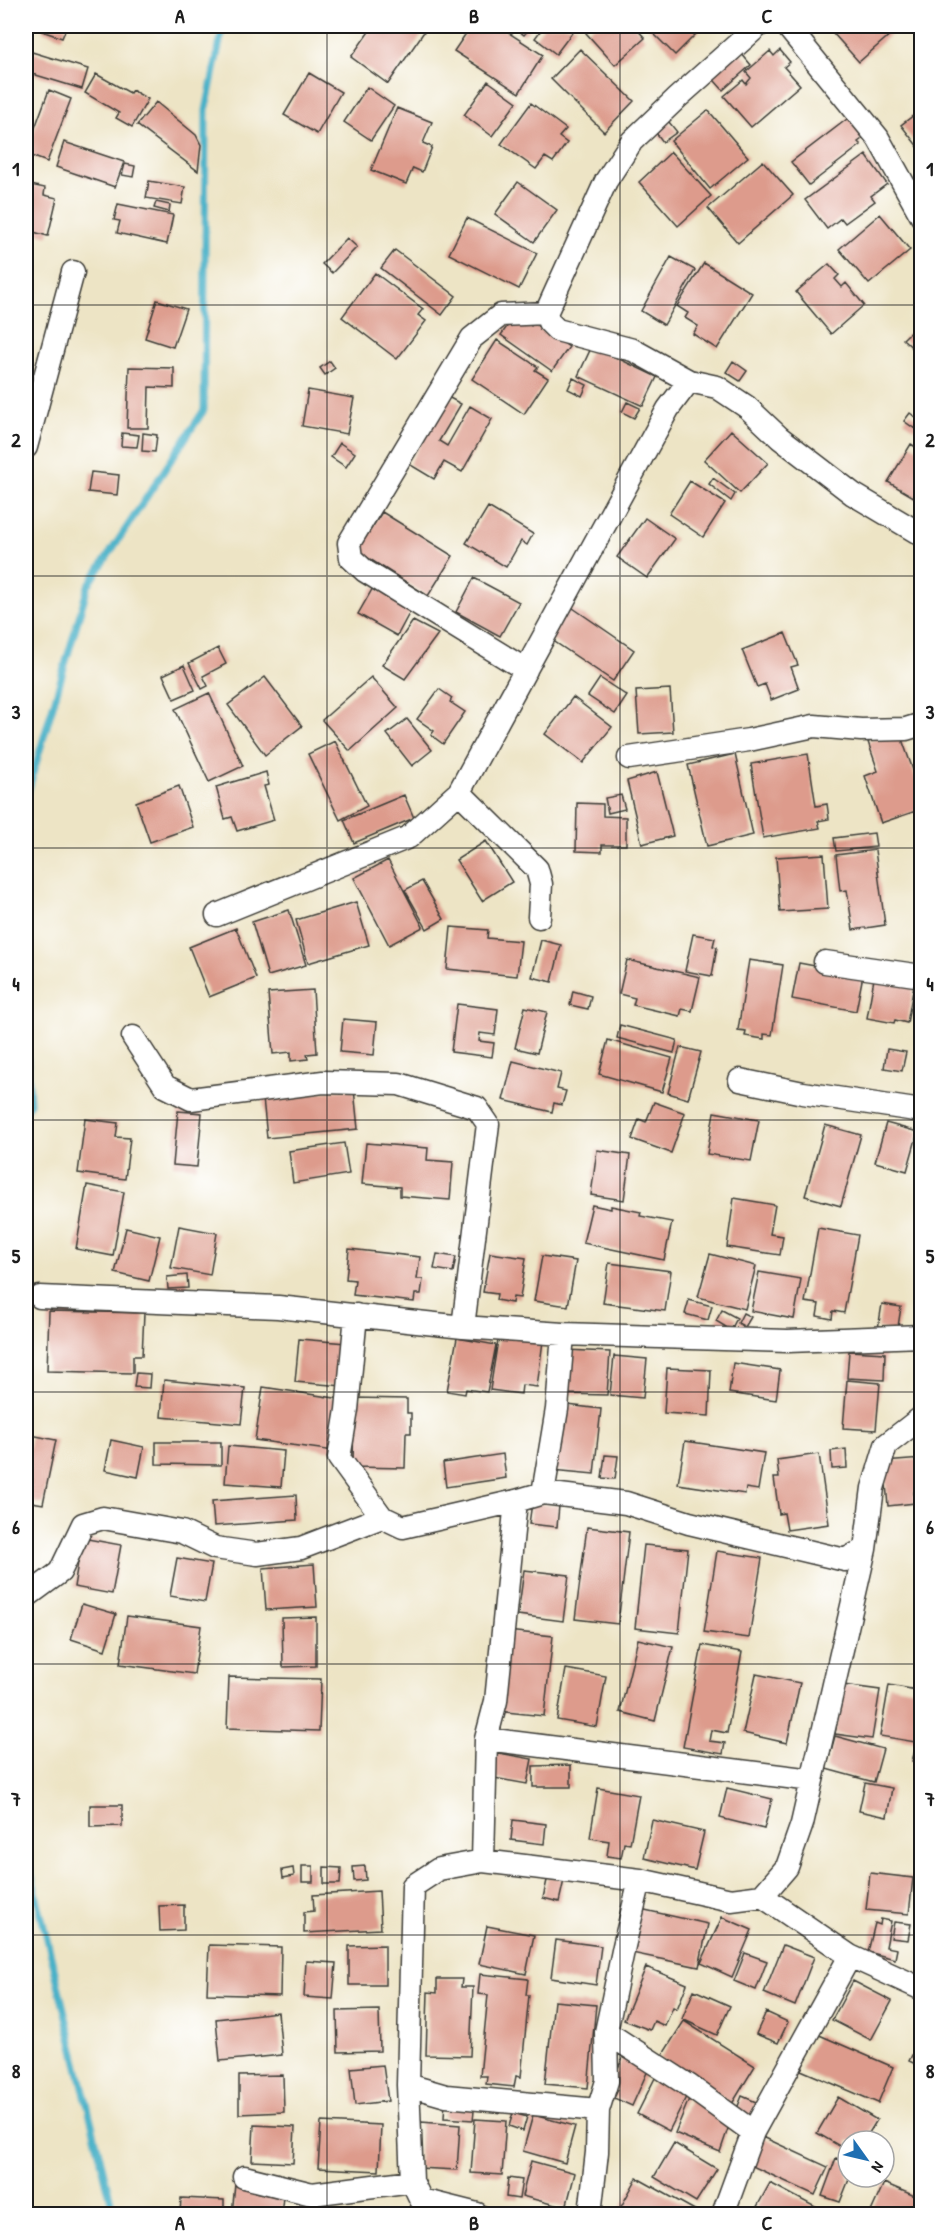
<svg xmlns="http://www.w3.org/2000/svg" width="947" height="2240" viewBox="0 0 947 2240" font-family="'Patrick Hand',sans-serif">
	<rect width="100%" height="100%" fill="#fff"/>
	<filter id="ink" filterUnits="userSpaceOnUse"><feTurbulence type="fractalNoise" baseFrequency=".0167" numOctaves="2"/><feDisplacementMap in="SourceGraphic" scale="12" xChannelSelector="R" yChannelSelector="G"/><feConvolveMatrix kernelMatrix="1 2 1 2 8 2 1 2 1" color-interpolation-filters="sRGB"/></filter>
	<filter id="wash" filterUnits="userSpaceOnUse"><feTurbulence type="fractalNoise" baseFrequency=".008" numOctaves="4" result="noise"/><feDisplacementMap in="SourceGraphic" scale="24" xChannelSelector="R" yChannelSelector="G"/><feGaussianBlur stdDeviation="1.35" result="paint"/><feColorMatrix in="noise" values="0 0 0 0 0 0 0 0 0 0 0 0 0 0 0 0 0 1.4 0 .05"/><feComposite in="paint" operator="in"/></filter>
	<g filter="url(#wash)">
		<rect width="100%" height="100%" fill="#ede4c5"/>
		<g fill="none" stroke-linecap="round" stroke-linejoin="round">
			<path stroke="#48b1c7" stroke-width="7" d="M26 798 88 586 204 410 206 110 223 26
				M26 1039 30 1103 26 1110
				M26 1853 114 2214"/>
		</g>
		<g id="blocks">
			<path fill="#dd9b8c" d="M44 26H67L62 38 42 31Z
				M373 26H428L388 84 351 57Z
				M471 26H498L543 55 519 93 454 51Z
				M512 26H532L524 35Z
				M544 26H577L556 54 535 38Z
				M594 26H634L645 38 615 65 586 33Z
				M646 26H701L703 27 675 55Z
				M841 26H900L859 62 833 33Z
				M736 47 751 65 723 90 707 72Z
				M580 49 634 101 604 132 551 79Z
				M780 50 790 62 784 67 800 85 751 127 724 96 743 80 746 84 751 78 746 72 770 51 774 56Z
				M32 52 88 69 82 89 26 72Z
				M309 73 341 92 317 134 284 115Z
				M96 74 130 93 132 90 148 99 132 127 116 118 119 113 85 93Z
				M488 81 517 102 492 136 464 115Z
				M367 87 394 106 371 140 344 122Z
				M49 90 71 99 47 162 26 154V152Z
				M156 102 196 135 201 145 198 171 137 125Z
				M531 103 566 129 559 137 567 143 553 162 545 157 536 169 501 144Z
				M397 108 432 122 423 143 432 147 422 172 413 168 406 184 371 170Z
				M922 109V152L901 125Z
				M708 110 748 157 710 189 671 141Z
				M851 116 866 136 858 142 861 145 809 185 791 162Z
				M665 117 677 132 663 142 652 127Z
				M64 142 124 162 115 187 56 167Z
				M671 152 711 196 678 226 639 182Z
				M866 155 887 184 871 196 875 201 845 223 841 218 827 229 805 200Z
				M763 161 793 195 738 243 708 208Z
				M125 164 135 166 133 177 122 175Z
				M149 181 185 187 182 204 146 198Z
				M518 182 557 210 534 242 495 214Z
				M26 184 45 188 44 195 57 198 48 236 26 230Z
				M156 202 170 205 169 212 154 208Z
				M118 204 173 215 167 244 117 233 120 221 114 220Z
				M880 214 910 250 869 284 839 249Z
				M467 218 537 253 519 289 449 254Z
				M347 238 357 247 332 273 322 264Z
				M395 250 456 296 442 315 381 268Z
				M671 257 695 270 664 325 641 311Z
				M704 263 752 293 717 349 693 334 698 326 685 318 688 313 677 306Z
				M829 264 839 275 835 279 842 287 846 283 864 305 831 334 796 292Z
				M375 273 423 309 418 315 426 321 397 359 342 317Z
				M157 300 186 309 173 347 145 338Z
				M514 317 520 318 531 326 533 323 569 347 552 371 501 335Z
				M922 321V357L903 339Z
				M497 340 538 367 535 370 548 378 524 414 472 379Z
				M592 346 657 377 643 406 578 376Z
				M330 361 335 368 325 375 320 368Z
				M733 361 747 371 740 381 726 372Z
				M129 367 174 368V388L149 387 148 428H127Z
				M573 378 587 385 582 396 568 389Z
				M308 390 354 398 347 434 302 426Z
				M448 397 461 404 439 441 447 446 470 406 492 419 462 472 444 462 434 479 409 464Z
				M627 402 640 408 634 418 622 412Z
				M910 413 921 421 915 429 904 421Z
				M731 430 768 463 740 493 704 460Z
				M122 433 139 435 137 447 121 446Z
				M143 433 157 435 155 452 142 451Z
				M340 443 355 453 346 467 331 457Z
				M911 444 922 451V502L888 482Z
				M91 472 119 475 117 495 88 492Z
				M713 478 735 494 731 501 709 484Z
				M690 481 725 503 703 537 669 514Z
				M488 507 533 534 527 545 521 541 506 567 466 543Z
				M382 512 453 556 428 596 357 551Z
				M645 518 675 539 647 578 617 557Z
				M474 578 519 602 500 636 456 612Z
				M374 586 412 608 397 636 358 614Z
				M570 606 634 650 613 681 549 638Z
				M413 621 438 634 405 679 382 665Z
				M785 633 798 665 791 667 799 689 771 700 765 684 757 687 742 650Z
				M218 648 226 664 203 676 208 686 202 689 189 663Z
				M184 665 195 690 174 699 163 675Z
				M265 677 302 726 265 755 228 705Z
				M371 677 398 708 350 751 322 720Z
				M600 678 627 696 615 714 588 696Z
				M439 689 452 698 450 702 465 712 443 744 431 735 434 731 417 719Z
				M670 689 673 732 639 734 636 691Z
				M209 693 243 766 209 782 175 709Z
				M573 697 612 727 583 763 545 734Z
				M407 719 432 750 412 766 387 734Z
				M899 731 922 795V805L918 807 919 810 881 823 865 776 878 771 868 742Z
				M335 741 367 806 340 820 308 754Z
				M735 754 753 835 707 846 688 765Z
				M808 754 816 806 827 804 829 819 818 821 820 828 763 838 751 764Z
				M266 772 269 785 264 786 274 820 237 831 232 817 225 819 216 787Z
				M657 772 673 836 642 844 627 781Z
				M179 786 193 827 150 842 136 802Z
				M404 795 414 818 354 843 344 820Z
				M621 795 625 809 608 813 605 798Z
				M577 803 603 804V816L626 817V845H602V852L576 851Z
				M874 833 876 847 836 851 834 838Z
				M486 841 512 882 482 901 456 860Z
				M875 850 885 925 853 930 847 890 840 891 836 855Z
				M824 854 828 909 780 912 776 857Z
				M388 860 423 927 389 945 354 878Z
				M422 881 444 919 427 929 405 890Z
				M356 902 369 945 308 963 296 920Z
				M289 910 306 965 268 976 252 922Z
				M451 927 488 930 487 938 521 941 517 976 447 969Z
				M236 928 256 978 209 997 189 947Z
				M693 934 715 938 713 946 717 947 712 976 685 971Z
				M541 940 561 945 552 982 532 977Z
				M627 960 700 977 692 1011 682 1009 680 1016 633 1005 635 998 619 994Z
				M749 960 783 965 772 1035 764 1034V1039L745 1036 746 1031 738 1030Z
				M799 963 863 975 856 1011 792 999Z
				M875 973 915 980 907 1023 895 1020 894 1023 867 1018Z
				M313 990 317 1053 307 1054 308 1059 291 1061V1052L273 1054 268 993Z
				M573 991 591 996 588 1009 570 1005Z
				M457 1004 498 1009 495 1035 480 1033 479 1041 494 1043 492 1057 451 1052Z
				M525 1007 547 1012 537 1053 515 1048Z
				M343 1019 377 1022 374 1055 340 1052Z
				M620 1025 677 1040 674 1053 617 1038Z
				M608 1040 672 1058 662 1092 599 1074Z
				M680 1047 701 1052 688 1099 668 1093Z
				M887 1049 906 1052 902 1071 884 1068Z
				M513 1061 561 1073 557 1089 566 1091 562 1105 554 1103 552 1112 503 1100Z
				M354 1089 358 1129 267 1138 263 1098Z
				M654 1102 685 1113 671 1153 632 1139 639 1119 646 1122Z
				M178 1111 202 1113 197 1167 173 1165Z
				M714 1112 759 1120 751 1161 707 1154Z
				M85 1119 118 1123 116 1137 130 1138 125 1179 78 1173Z
				M886 1123 918 1132 907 1171 875 1162Z
				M825 1125 861 1135 841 1206 805 1196Z
				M344 1143 349 1174 293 1183 289 1151Z
				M366 1143 428 1148 427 1160 453 1162 450 1200 400 1196V1187L362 1184Z
				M597 1150 630 1155 624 1200 591 1195Z
				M87 1185 124 1192 113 1256 76 1249Z
				M734 1198 775 1205 770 1234 783 1236 780 1255 727 1247Z
				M592 1205 611 1209V1206L641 1212 640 1216 672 1222 664 1260 583 1243Z
				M179 1226 217 1233 210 1275 171 1268Z
				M126 1228 160 1236 149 1281 115 1273Z
				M818 1228 858 1235 844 1313 833 1311 832 1319 817 1316 819 1304 805 1302Z
				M349 1249 420 1257 417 1279H423L421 1294H415L414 1302 353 1295 355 1280 346 1279Z
				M490 1253 526 1258 520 1298 513 1297 512 1303 496 1300 497 1294 483 1292Z
				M437 1254 456 1257 453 1272 434 1269Z
				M710 1254 756 1266 745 1309 698 1297Z
				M542 1256 576 1261 568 1306 534 1301Z
				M609 1263 671 1271 665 1311 603 1303Z
				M759 1272 801 1279 794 1319 751 1311Z
				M187 1275 188 1288 168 1289 167 1277Z
				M689 1300 712 1306 708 1320 685 1314Z
				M882 1304 901 1307 897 1333 878 1329Z
				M722 1310 737 1318 731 1330 716 1321Z
				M49 1311 144 1313 142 1356H133V1373L47 1371Z
				M743 1313 751 1317 745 1327 738 1323Z
				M499 1334 543 1341 537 1387 522 1385 521 1394 490 1390Z
				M457 1338 496 1345 487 1392 466 1389 465 1394 447 1391Z
				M299 1339 346 1343 343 1386 295 1382Z
				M565 1350 610 1352 607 1395 563 1394Z
				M849 1351 885 1353 884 1380 847 1378Z
				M614 1356 647 1359 643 1398 610 1395Z
				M733 1363 780 1370 776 1400 729 1393Z
				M667 1368 711 1370 709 1416 664 1413Z
				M136 1373 150 1374 149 1388 134 1387Z
				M164 1380 245 1388 241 1424 161 1417Z
				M847 1380 880 1383 876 1430 843 1428Z
				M263 1387 341 1399 334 1451 255 1440Z
				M354 1398 407 1399V1413H411V1433H406L405 1468 353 1467Z
				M559 1404 601 1409 594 1474 552 1470Z
				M31 1435 56 1440 43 1504 26 1501V1461Z
				M111 1440 144 1447 138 1477 105 1470Z
				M685 1441 764 1453 758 1490 746 1488 745 1494 678 1484Z
				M156 1442H221V1465L156 1464Z
				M228 1446 284 1451 281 1487 225 1483Z
				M846 1449 847 1468 832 1469 831 1451Z
				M503 1454 506 1478 446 1487 443 1463Z
				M819 1454 829 1524 787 1530 784 1513 779 1514 774 1478H779L777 1460Z
				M605 1455 618 1456 615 1479 602 1478Z
				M922 1459V1492H914L915 1503 888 1506 884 1462Z
				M296 1495 297 1520 214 1526 212 1501Z
				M532 1503 559 1506 557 1527 529 1524Z
				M587 1527 629 1532 618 1624 575 1619Z
				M82 1538 121 1545 112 1594 74 1587Z
				M644 1545 688 1549 679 1633 635 1628Z
				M717 1551 762 1558 749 1638 704 1632Z
				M177 1558 212 1564 205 1602 170 1596Z
				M314 1564 317 1607 266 1610 263 1568Z
				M524 1570 569 1575 563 1621 518 1615Z
				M82 1604 116 1614 105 1650 71 1639Z
				M127 1616 201 1626 194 1674 120 1664Z
				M316 1617V1666L283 1667 282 1618Z
				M507 1631 553 1636 544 1716 497 1711Z
				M638 1639 673 1647 655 1721 620 1712Z
				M702 1645 742 1652 727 1733 711 1730 709 1741 725 1743 723 1754 683 1747Z
				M566 1669 606 1676 597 1727 557 1720Z
				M756 1674 800 1683 787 1743 743 1733Z
				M229 1677 321 1679 319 1731 227 1728Z
				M843 1685 880 1690 872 1739 835 1734Z
				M889 1685 922 1691V1705L915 1742 880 1736Z
				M835 1736 883 1749 874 1782 826 1769Z
				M919 1737H922V1764L912 1761Z
				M493 1752 532 1759 527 1784 489 1777Z
				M571 1765V1787H533V1766Z
				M865 1783 892 1788 887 1817 859 1811Z
				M598 1788 639 1795 630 1844 624 1843 621 1858 607 1856 609 1841 590 1838Z
				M727 1788 772 1799 764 1829 720 1818Z
				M90 1805H122V1826L90 1827Z
				M513 1820 546 1824 544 1844 511 1840Z
				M652 1820 704 1832 695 1870 644 1858Z
				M302 1866H313V1882H302Z
				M365 1866 366 1880 354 1881 353 1867Z
				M324 1867 341 1868 340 1884H324Z
				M293 1868 294 1876 283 1878 282 1870Z
				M870 1873 913 1878 909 1914 866 1910Z
				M548 1876 564 1880 559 1902 543 1898Z
				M379 1891 381 1929 304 1933V1912L314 1911 313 1895Z
				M184 1905V1930L160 1931 159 1906Z
				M636 1908 708 1924 699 1967 627 1952Z
				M722 1917 752 1930 732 1977 701 1963Z
				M881 1919 891 1921 886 1947 897 1949 895 1959 868 1952 875 1923 880 1925Z
				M894 1922 911 1924 908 1940 891 1938Z
				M487 1926 534 1935 526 1974 479 1964Z
				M556 1940 601 1946 596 1985 551 1978Z
				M209 1945 281 1947 280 1996 207 1994Z
				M385 1945V1985H349V1946Z
				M783 1945 814 1957 795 2006 764 1993Z
				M745 1953 767 1961 756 1990 734 1981Z
				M306 1961 336 1963 333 1999 304 1997Z
				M646 1967 687 1984 677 2009 673 2007 665 2026 654 2021 650 2030 624 2020Z
				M480 1974 528 1979 526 1995H529L521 2077 516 2076 514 2087 486 2084 487 2076H480L488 1995 478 1994Z
				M437 1979H462L461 1987H473L470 2056 426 2055 428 1992 437 1993Z
				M853 1981 892 2001 871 2040 832 2020Z
				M694 1990 730 2006 717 2035 682 2019Z
				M554 2001 596 2005 588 2088 545 2084Z
				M379 2010 380 2051 338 2052 337 2011Z
				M278 2012 282 2055 220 2061 216 2019Z
				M766 2012 788 2022 778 2043 756 2034Z
				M684 2021 755 2066 732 2104 660 2059Z
				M817 2034 893 2067 878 2103 801 2070Z
				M922 2036V2067L909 2061Z
				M623 2057 649 2068 632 2106 614 2098 618 2090 610 2087Z
				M383 2065 388 2101 355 2105 351 2068Z
				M658 2072 690 2089 669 2131 637 2114Z
				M283 2075 284 2112 239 2114V2076Z
				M742 2096 756 2102 750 2117 736 2111Z
				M838 2097 877 2120 864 2141H848V2151L817 2133Z
				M689 2099 732 2117 720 2152 675 2133Z
				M445 2100 475 2102 473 2120 444 2118Z
				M513 2113 527 2117 523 2131 509 2126Z
				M533 2115 575 2126 565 2163 523 2151Z
				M475 2119 506 2121 502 2175 471 2173Z
				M321 2122 381 2125 379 2171 318 2168Z
				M421 2122 460 2125 457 2170 418 2168Z
				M254 2125 295 2127 293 2163 252 2161Z
				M763 2137 828 2167 815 2195 750 2165Z
				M674 2143 717 2169 696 2202 654 2177Z
				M836 2158 848 2163V2177H850L840 2202 822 2196Z
				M531 2161 575 2173 566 2208 522 2196Z
				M508 2178 522 2180 519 2199 506 2197Z
				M637 2178 700 2213 699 2214H617Z
				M770 2183 821 2210 819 2214H753Z
				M884 2183 922 2199V2214H870Z
				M235 2184 284 2189 281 2214H232Z
				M181 2198 224 2200V2214H180Z"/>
		</g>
	</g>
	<g filter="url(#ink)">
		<use href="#blocks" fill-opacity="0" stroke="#3b3a35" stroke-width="1.5"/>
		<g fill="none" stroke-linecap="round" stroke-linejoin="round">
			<defs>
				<path id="minor" d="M758 26 677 98 632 141 606 181 546 313 549 322 557 330 633 350 689 381 717 387 747 407 780 438 853 494 922 535
					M787 26 878 138 922 217
					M26 447 73 272
					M526 670 365 571 351 558 349 543 472 338 501 315 546 313
					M629 758 749 740 814 726 861 730 906 729 922 724
					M459 792 537 869 541 884 539 917
					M217 915 409 837 459 792 668 409 689 381
					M825 962 922 976
					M133 1037 165 1086 191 1099 323 1082 399 1084 477 1108 488 1124 463 1327
					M740 1080 803 1093 922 1111
					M40 1297 278 1307 463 1327 563 1334 788 1341 922 1336
					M356 1315 347 1410 339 1458 382 1517 403 1527 516 1501 543 1493 626 1503 689 1523 845 1560 865 1549
					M543 1493 557 1409 563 1334
					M26 1597 60 1572 83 1524 103 1518 182 1532 215 1548 257 1554 301 1548 382 1517
					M486 1739 812 1780
					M483 1861 486 1739 496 1701 516 1501
					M762 1896 850 1956 922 1989
					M606 2032 688 2085 753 2132
					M408 2085 446 2096 598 2110 607 2081 606 2032 624 1946 640 1880
					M244 2177 312 2194 412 2181
					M477 2214 421 2200 412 2181 408 2085 413 1886 439 1869 483 1861 640 1880 731 1900 762 1896 787 1867 802 1824 865 1549 873 1488 886 1445 922 1417
					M590 2214 597 2152 598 2110
					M723 2214 753 2132 850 1956"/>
			</defs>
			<use href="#minor" stroke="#3b3a35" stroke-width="25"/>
			<use href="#minor" stroke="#fff" stroke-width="22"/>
		</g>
	</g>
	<path fill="none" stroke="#1c1c1c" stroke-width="1.5" stroke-opacity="0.55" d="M327 26V2214M620 26V2214M26 305H922M26 576H922M26 848H922M26 1120H922M26 1392H922M26 1664H922M26 1935H922"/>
	<rect width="947" height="2240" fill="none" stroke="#fff" stroke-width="66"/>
	<g transform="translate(866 2159) rotate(124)"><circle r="28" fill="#ffffff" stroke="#a4a4a4" stroke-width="1.5"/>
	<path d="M0-4.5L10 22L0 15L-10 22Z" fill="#1f6fb2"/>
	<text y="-9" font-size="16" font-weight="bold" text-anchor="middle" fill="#1c1c1c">N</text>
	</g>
	<rect x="33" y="33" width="881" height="2174" fill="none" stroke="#1c1c1c" stroke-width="2"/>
	<g font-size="20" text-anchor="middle" font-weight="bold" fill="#1c1c1c">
		<text x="180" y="23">A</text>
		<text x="474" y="23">B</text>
		<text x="767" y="23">C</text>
		<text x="16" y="176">1</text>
		<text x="930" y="176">1</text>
		<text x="16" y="447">2</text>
		<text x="930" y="447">2</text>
		<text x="16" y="719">3</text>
		<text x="930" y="719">3</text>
		<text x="16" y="991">4</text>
		<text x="930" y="991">4</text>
		<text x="16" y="1263">5</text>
		<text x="930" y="1263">5</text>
		<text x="16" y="1534">6</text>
		<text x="930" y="1534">6</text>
		<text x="16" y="1806">7</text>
		<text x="930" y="1806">7</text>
		<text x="16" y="2078">8</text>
		<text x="930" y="2078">8</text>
		<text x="180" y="2230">A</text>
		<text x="474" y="2230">B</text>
		<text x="767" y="2230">C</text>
	</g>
</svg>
